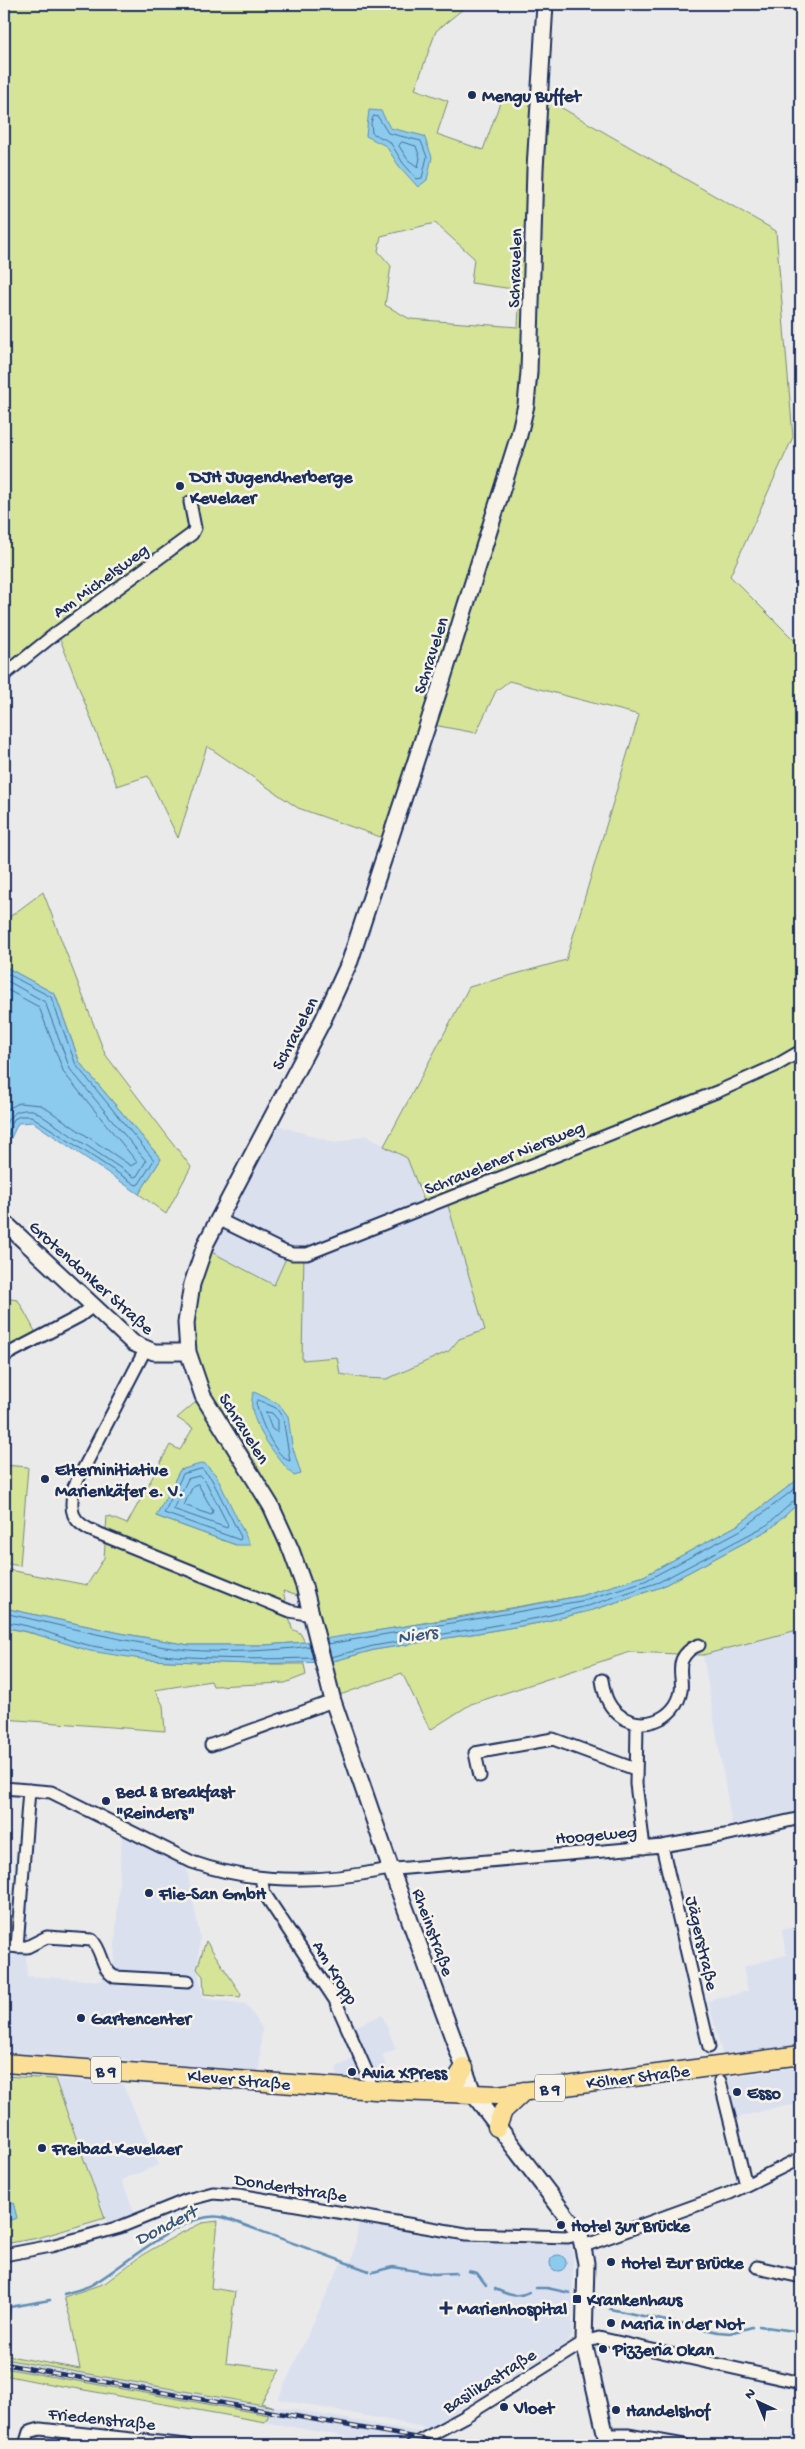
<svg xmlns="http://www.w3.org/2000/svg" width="805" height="2449" viewBox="0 0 805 2449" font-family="'Gochi Hand',sans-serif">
	<rect width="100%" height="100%" fill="#eaeaeb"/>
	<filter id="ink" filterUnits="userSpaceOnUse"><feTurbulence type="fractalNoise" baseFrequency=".02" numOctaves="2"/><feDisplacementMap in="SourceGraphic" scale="10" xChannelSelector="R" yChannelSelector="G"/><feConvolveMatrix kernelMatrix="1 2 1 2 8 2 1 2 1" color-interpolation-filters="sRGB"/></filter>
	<g filter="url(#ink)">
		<path fill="#dbe0ef" d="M268 1122 335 1143 366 1135 407 1158 426 1206 446 1198 486 1330 459 1339 449 1351 387 1379 363 1378 340 1374 336 1357 302 1360 290 1250 274 1286 204 1248Z
			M801 1629V1810L732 1825 703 1655Z
			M122 1834 186 1864 200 1937 198 1966 202 1998 246 2004 262 2028 259 2073 122 2059 4 2054V1954L26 1955 27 1976 101 1981 114 1963Z
			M801 1927V2047L723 2057 708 2001 748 1991 743 1967 786 1955 782 1929Z
			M382 2015 396 2049 382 2055 393 2082 336 2079 337 2067 355 2058 343 2032Z
			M801 2067V2104L777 2107 737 2118 727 2077Z
			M55 2079 122 2083 159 2165 121 2180 136 2215 108 2226Z
			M359 2223 473 2242 571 2245 573 2256 572 2336 566 2344 428 2428 278 2399 340 2265 352 2260Z
			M4 2359 275 2406 492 2445H400L402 2444 360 2436 358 2439 265 2422 268 2415 4 2368Z
			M801 2415V2445H787Z"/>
		<path fill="#d5e497" stroke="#788a7a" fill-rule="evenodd" d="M4 4H469L436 31 415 89 448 101 437 134 483 150 501 100 523 97 548 100 776 231 793 437 730 576 801 647V1477L738 1525 644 1576 580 1596 324 1640 301 1597 283 1591 292 1629 300 1633 305 1642 265 1645H189L120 1633 4 1608V1569L87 1585 104 1558 107 1516 127 1524 170 1445 180 1450 193 1428 177 1418 203 1396H210C205 1383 199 1370 196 1356 190 1320 198 1284 204 1248L274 1285 290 1249 304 1251 302 1360 337 1357 340 1374 363 1378 387 1379 449 1351 459 1339 485 1330 446 1199 426 1206 407 1158 384 1146 469 987 566 960 639 715 509 681 496 691 476 733 428 724 389 840 298 808 207 746 178 838 148 776 117 786 55 626 4 674ZM435 223 474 258 471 283 520 290 518 327 410 319 385 305 391 266 378 251 381 236ZM180 1470 236 1545 156 1516Z
			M43 892 105 1054 191 1167 166 1214 139 1194 161 1159 80 1063 55 994 4 966V921Z
			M4 1298 18 1300 36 1333 4 1351Z
			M4 1465 28 1467 20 1566 4 1563Z
			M801 1501V1629L703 1655 630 1652 471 1704 430 1730 402 1673 337 1696 330 1662 374 1650 539 1623 593 1610 661 1587 770 1529Z
			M4 1627 147 1660 251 1664H304L306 1675 285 1683 213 1686 211 1681 155 1690 163 1705 165 1731 4 1719Z
			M206 1941 241 1994 240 1997 204 1994 203 1976 197 1969Z
			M4 2076 55 2079 105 2218 38 2238 4 2244Z
			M218 2221 211 2288 235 2292 226 2363 280 2370 261 2403 274 2407 4 2359V2355L80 2369 71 2321 64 2297 105 2283 142 2255 179 2234 202 2223Z
			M4 2368 269 2415 265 2422 39 2382 4 2375Z"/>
		<path fill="#8ccbed" stroke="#5f8db4" d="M369 110 381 111 390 128 424 136 432 157 427 180 418 187 399 166 386 146 366 136Z
			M4 966 55 994 80 1063 161 1159 139 1194 33 1122 18 1123 4 1153Z
			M254 1392 279 1404 288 1416 292 1445 301 1474 294 1476C278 1459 242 1416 254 1392Z
			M204 1463 216 1475 250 1545H236L156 1516 180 1470Z
			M801 1477V1501L770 1529 661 1587 593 1610 539 1623 374 1650 330 1662 251 1664 147 1660 90 1651 32 1633 4 1627V1608L120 1633 189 1645H265L305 1642 464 1617 580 1596 644 1576 738 1525Z
			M13 2202 17 2218 4 2222V2204Z
			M550 2263a8 8 0 1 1 16 0a8 8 0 1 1-16 0Z"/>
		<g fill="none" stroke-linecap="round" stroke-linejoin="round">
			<path stroke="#486d97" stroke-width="1" d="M374 116 378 117 388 133 421 141 427 157 422 178 417 179 403 163 390 142 372 133 371 123Z
				M402 142 416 146 420 158 418 167 408 160 399 146Z
				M4 972 51 997 76 1065 154 1160 139 1184 136 1185 31 1116H20L14 1119 4 1145
				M4 979 45 1002 70 1069 146 1161 137 1176 134 1177 33 1110C17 1109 10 1113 4 1128
				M4 988 39 1007 64 1073 137 1162 131 1166 41 1105 19 1103 4 1111
				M258 1400 276 1408 283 1418 290 1461C275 1457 259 1418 256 1403Z
				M266 1412 272 1413 278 1420V1433L272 1429Z
				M202 1469 211 1478 241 1537 240 1540 164 1513 183 1474Z
				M200 1476 206 1482 228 1525 227 1528 173 1509 188 1479Z
				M198 1484 213 1511 211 1515 184 1505 193 1486Z
				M4 1613C64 1626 126 1643 188 1650 222 1653 276 1651 310 1646
				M4 1622C34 1624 62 1640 92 1646 165 1659 239 1660 313 1658
				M328 1644 581 1601 645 1581 741 1530 801 1484
				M331 1657 373 1646 538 1618 591 1605 659 1582 767 1525 796 1499 801 1498"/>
			<path stroke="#5f8db4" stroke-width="2.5" d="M468 2271 477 2273 486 2285
				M373 2272 393 2267 434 2274 456 2273
				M536 2288H547L570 2293
				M495 2289C507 2294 516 2299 529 2292
				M64 2294C74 2291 84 2289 93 2284 124 2267 188 2206 225 2218L369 2271
				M610 2309 718 2332 730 2333 752 2327
				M759 2326 801 2332
				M5 2354 10 2307 50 2300"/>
			<defs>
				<path id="street" d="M4 675 55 634 192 534 195 528 190 502
					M218 1219 283 1251 292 1254H307L719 1091 775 1066 801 1051
					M145 1350 74 1487C69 1511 71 1522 95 1532L290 1611 311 1615
					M4 1356 80 1316 93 1306
					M602 1680C604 1693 607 1705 618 1714 640 1733 676 1720 681 1691 683 1680 678 1670 682 1660 685 1653 692 1647 699 1645
					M637 1723 636 1784 644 1848
					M211 1745 333 1701
					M480 1776 475 1753 553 1739 635 1769
					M4 1788 51 1792 192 1862C254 1884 320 1883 384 1870L662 1846 725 1835 801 1818
					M662 1846 709 2047
					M261 1878 264 1893 335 2000 369 2077 371 2090
					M4 1946 27 1947 47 1937 92 1940C103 1951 101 1970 115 1977L188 1981
					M17 1947 29 1790
					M720 2081 746 2185
					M584 2246 730 2193 801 2158
					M4 2255 51 2246 120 2227 187 2200 213 2193 239 2195 466 2234 568 2237 580 2234
					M757 2267 801 2277
					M606 2435H628L684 2445
					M25 2445 29 2432 40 2429 186 2445
					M412 2445 464 2417 584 2342 599 2338 801 2383"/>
				<path id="secondary" d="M545 4 535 169 529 372 526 405 519 435 443 678 350 961 323 1020 206 1243 192 1284 186 1323 188 1352 203 1396 271 1506 291 1550 304 1586 333 1701 391 1869 474 2095 580 2234 586 2263 584 2342 608 2445
					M4 1222 133 1343 154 1352H188"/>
				<path id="primary" d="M4 2063 375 2090 497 2095 801 2055
					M441 2093 455 2082 464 2068
					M497 2127 503 2111 524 2091"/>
			</defs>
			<use href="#street" stroke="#1b2f5e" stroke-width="15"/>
			<use href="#secondary" stroke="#1b2f5e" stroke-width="19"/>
			<use href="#primary" stroke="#1b2f5e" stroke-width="21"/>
			<use href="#street" stroke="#f7f3e8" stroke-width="11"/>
			<use href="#secondary" stroke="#f7f3e8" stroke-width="15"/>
			<use href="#primary" stroke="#fbdf96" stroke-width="18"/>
			<defs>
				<path id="rail" d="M4 2364 457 2445"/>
			</defs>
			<use href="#rail" stroke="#1b2f5e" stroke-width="4.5"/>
			<use href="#rail" stroke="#f7f3e8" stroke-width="2.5" stroke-dasharray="8" stroke-linecap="butt"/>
		</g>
	</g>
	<g fill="#1b2f5e" stroke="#f7f3e8" stroke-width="2">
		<circle cx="472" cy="95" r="5"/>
		<circle cx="180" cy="486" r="5"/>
		<circle cx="45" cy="1479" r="5"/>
		<circle cx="106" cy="1801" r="5"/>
		<circle cx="149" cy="1893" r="5"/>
		<circle cx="81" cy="2018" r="5"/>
		<circle cx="352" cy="2072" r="5"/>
		<circle cx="737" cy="2092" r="5"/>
		<circle cx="42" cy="2148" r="5"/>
		<circle cx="561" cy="2225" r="5"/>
		<circle cx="611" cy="2262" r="5"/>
		<rect x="572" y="2294" width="10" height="10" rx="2.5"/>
		<path d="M443.5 2300.5h5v5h5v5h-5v5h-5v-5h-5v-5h5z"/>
		<circle cx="611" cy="2323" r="5"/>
		<circle cx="603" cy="2349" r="5"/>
		<circle cx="504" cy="2407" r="5"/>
		<circle cx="616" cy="2410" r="5"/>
	</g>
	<g text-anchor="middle" stroke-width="5" stroke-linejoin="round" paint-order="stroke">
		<g fill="#f7f3e8" stroke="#5d6a87" stroke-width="1">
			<rect x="91" y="2056.5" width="30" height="27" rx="4"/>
			<rect x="535" y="2074.5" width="30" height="27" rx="4"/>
		</g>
		<g font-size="16" font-weight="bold" fill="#1b2f5e">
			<text x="106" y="2076">B 9</text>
			<text x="550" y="2094">B 9</text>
		</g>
		<g font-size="18" font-weight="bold" fill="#1b2f5e" stroke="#f7f3e8" text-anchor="start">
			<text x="482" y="101">Mengu Buffet</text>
			<text x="190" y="482">DJH Jugendherberge<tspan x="190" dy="21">Kevelaer</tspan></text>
			<text x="55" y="1475">Elterninitiative<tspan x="55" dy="21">Marienkäfer e. V.</tspan></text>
			<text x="116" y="1797">Bed &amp; Breakfast<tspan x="116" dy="21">"Reinders"</tspan></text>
			<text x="159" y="1899">Flie-San GmbH</text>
			<text x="91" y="2024">Gartencenter</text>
			<text x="362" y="2078">Avia XPress</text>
			<text x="747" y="2098">Esso</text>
			<text x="52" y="2154">Freibad Kevelaer</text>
			<text x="571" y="2231">Hotel zur Brücke</text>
			<text x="621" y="2268">Hotel Zur Brücke</text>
			<text x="587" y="2305">Krankenhaus</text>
			<text x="457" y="2314">Marienhospital</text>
			<text x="621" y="2329">Maria in der Not</text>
			<text x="613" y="2355">Pizzeria Okan</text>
			<text x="514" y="2413">Vloet</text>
			<text x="626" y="2416">Handelshof</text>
		</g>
		<g font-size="18" fill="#1b2f5e" stroke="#f7f3e8">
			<text transform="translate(514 268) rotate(-88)" y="6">Schravelen</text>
			<text transform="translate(100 580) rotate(-36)" y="6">Am Michelsweg</text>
			<text transform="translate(430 655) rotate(-72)" y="6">Schravelen</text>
			<text transform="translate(294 1033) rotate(-62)" y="6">Schravelen</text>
			<text transform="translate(504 1157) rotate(-22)" y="6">Schravelener Niersweg</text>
			<text transform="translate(92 1277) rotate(42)" y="6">Grotendonker Straße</text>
			<text transform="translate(245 1428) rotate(58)" y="6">Schravelen</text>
			<text transform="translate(596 1834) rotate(-5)" y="6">Hoogeweg</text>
			<text transform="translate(434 1932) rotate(70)" y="6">Rheinstraße</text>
			<text transform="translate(703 1943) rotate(77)" y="6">Jägerstraße</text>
			<text transform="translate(336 1972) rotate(59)" y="6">Am Kropp</text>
			<text transform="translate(638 2076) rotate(-7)" y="6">Kölner Straße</text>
			<text transform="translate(239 2079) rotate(5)" y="6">Klever Straße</text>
			<text transform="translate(291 2187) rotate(9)" y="6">Dondertstraße</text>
			<text transform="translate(489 2380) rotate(-32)" y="6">Basilikastraße</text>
			<text transform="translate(102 2418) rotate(6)" y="6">Friedenstraße</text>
		</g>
		<g font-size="19" font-style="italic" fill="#375682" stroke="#f7f3e8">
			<text transform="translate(417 1633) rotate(-9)" y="7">Niers</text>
			<text transform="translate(165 2224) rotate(-27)" y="7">Dondert</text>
		</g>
	</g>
	<rect width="805" height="2449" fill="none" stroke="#f7f3e8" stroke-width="20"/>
	<rect x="10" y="10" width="785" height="2429" fill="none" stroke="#1b2f5e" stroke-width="2" filter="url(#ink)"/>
	<g transform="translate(758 2402) rotate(316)" stroke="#f7f3e8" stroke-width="4" paint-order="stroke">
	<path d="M0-4L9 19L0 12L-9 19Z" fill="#1b2f5e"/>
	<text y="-8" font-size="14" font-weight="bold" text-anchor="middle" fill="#1b2f5e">N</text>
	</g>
</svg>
